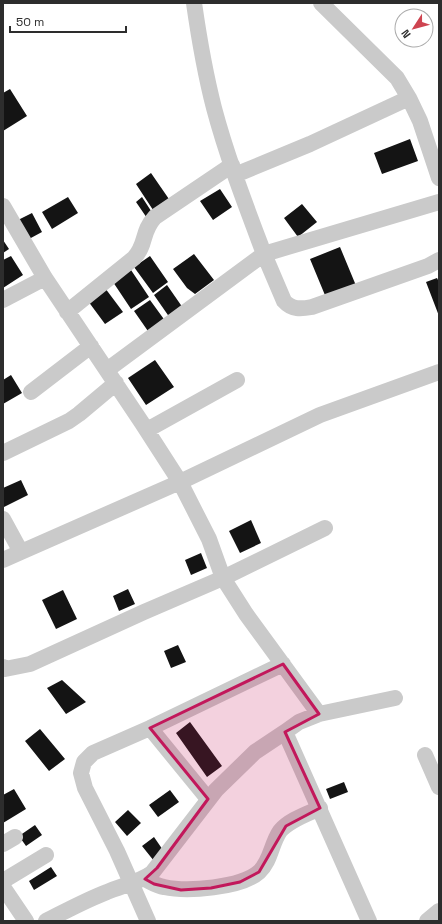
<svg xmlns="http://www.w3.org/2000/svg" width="442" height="924" viewBox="0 0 442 924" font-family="'Space Grotesk',sans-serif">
	<rect width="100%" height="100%" fill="#fff"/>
	<path fill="#141414" d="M10 89 27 116 3 131V93Z
		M410 139 418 161 382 174 374 153Z
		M151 173 171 202 155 213 136 184Z
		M220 189 232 207 213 220 200 201Z
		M68 197 78 213 52 229 42 212Z
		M142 197 155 217 149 221 136 202Z
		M302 204 317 222 298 237 284 218Z
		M32 213 42 232 29 239 18 220Z
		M3 240 9 249 3 253Z
		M340 247 357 288 327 300 310 259Z
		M194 254 214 280 195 294 187 288 173 269Z
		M11 256 23 275 3 288V260Z
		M150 256 168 282 153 293 134 267Z
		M131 270 149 297 131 309 113 282Z
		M437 278 439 282V316L426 282Z
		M167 285 183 308 170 318 154 295Z
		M105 288 123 312 105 324 88 301Z
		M150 300 166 322 150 334 134 311Z
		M155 360 174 387 146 405 128 378Z
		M11 375 22 393 3 404V380Z
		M21 480 28 495 4 507 3 488Z
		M251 520 261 543 240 553 229 531Z
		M201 553 207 568 191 575 185 560Z
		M128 589 135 604 119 611 113 596Z
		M63 590 77 619 56 629 42 600Z
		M178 645 186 662 171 668 164 651Z
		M62 680 86 702 66 714 47 688Z
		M190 722 222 766 207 777 176 733Z
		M40 729 65 759 49 771 25 741Z
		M344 782 348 792 330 799 326 789Z
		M14 789 26 809 3 823V795Z
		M170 790 179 802 158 817 149 805Z
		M128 810 141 823 127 836 115 822Z
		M35 825 42 835 26 846 19 836Z
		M154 837 165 853 154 861 142 846Z
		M51 867 57 876 34 890 29 881Z"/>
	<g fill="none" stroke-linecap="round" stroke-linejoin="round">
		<path stroke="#cacaca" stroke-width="16" d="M321 3 397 78 409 98 420 121 439 178
			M235 175 310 144 409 98
			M439 202 264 254 284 301C292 310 301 309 312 307L428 266 439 260
			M3 206 45 278 142 423 180 482 209 539 223 578 246 614 319 714
			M3 300 45 278
			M67 312 134 258C147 244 141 232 155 217L232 165
			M107 370 264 254C246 206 227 157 214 108 205 73 199 38 194 3
			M31 392 91 346
			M147 430 237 380
			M3 453 69 421 79 414 116 383
			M3 519 21 552 180 482 320 415 439 372
			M3 560 21 552
			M3 667 5 669 30 664 144 612 223 578 325 528
			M150 728 208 799
			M285 732 299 722 319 714 395 698
			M425 755 439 787
			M3 844 15 837
			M145 879C151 882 157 886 164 887 187 892 241 888 259 872 271 861 271 844 280 831 289 820 307 814 320 808
			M3 881 46 855
			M3 887 26 921
			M46 921C66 911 86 900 107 892 121 886 140 882 152 873L216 790 255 752 285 732 369 921
			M148 921 117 851 85 788 81 773 84 762 93 753 150 728 283 664
			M427 921 439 911"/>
	</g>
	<path fill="#c2185b" fill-opacity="0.2" stroke="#c2185b" stroke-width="3" stroke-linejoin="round" d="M283 664 319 714 285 732 320 808 286 826 259 872 240 882 211 888 181 890 154 884 145 879 157 868 208 799 150 728Z"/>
	<rect width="442" height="924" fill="none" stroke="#2d2d2d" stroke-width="8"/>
	<g transform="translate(414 28) rotate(234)"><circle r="19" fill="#ffffff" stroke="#ababab"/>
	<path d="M0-3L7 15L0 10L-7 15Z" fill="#ce4450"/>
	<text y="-6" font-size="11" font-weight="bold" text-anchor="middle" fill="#2d2d2d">N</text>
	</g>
	<path d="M10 26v6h116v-6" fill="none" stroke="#2d2d2d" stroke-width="2"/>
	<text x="16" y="26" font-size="12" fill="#2d2d2d" stroke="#ffffff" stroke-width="3" paint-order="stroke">50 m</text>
</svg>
